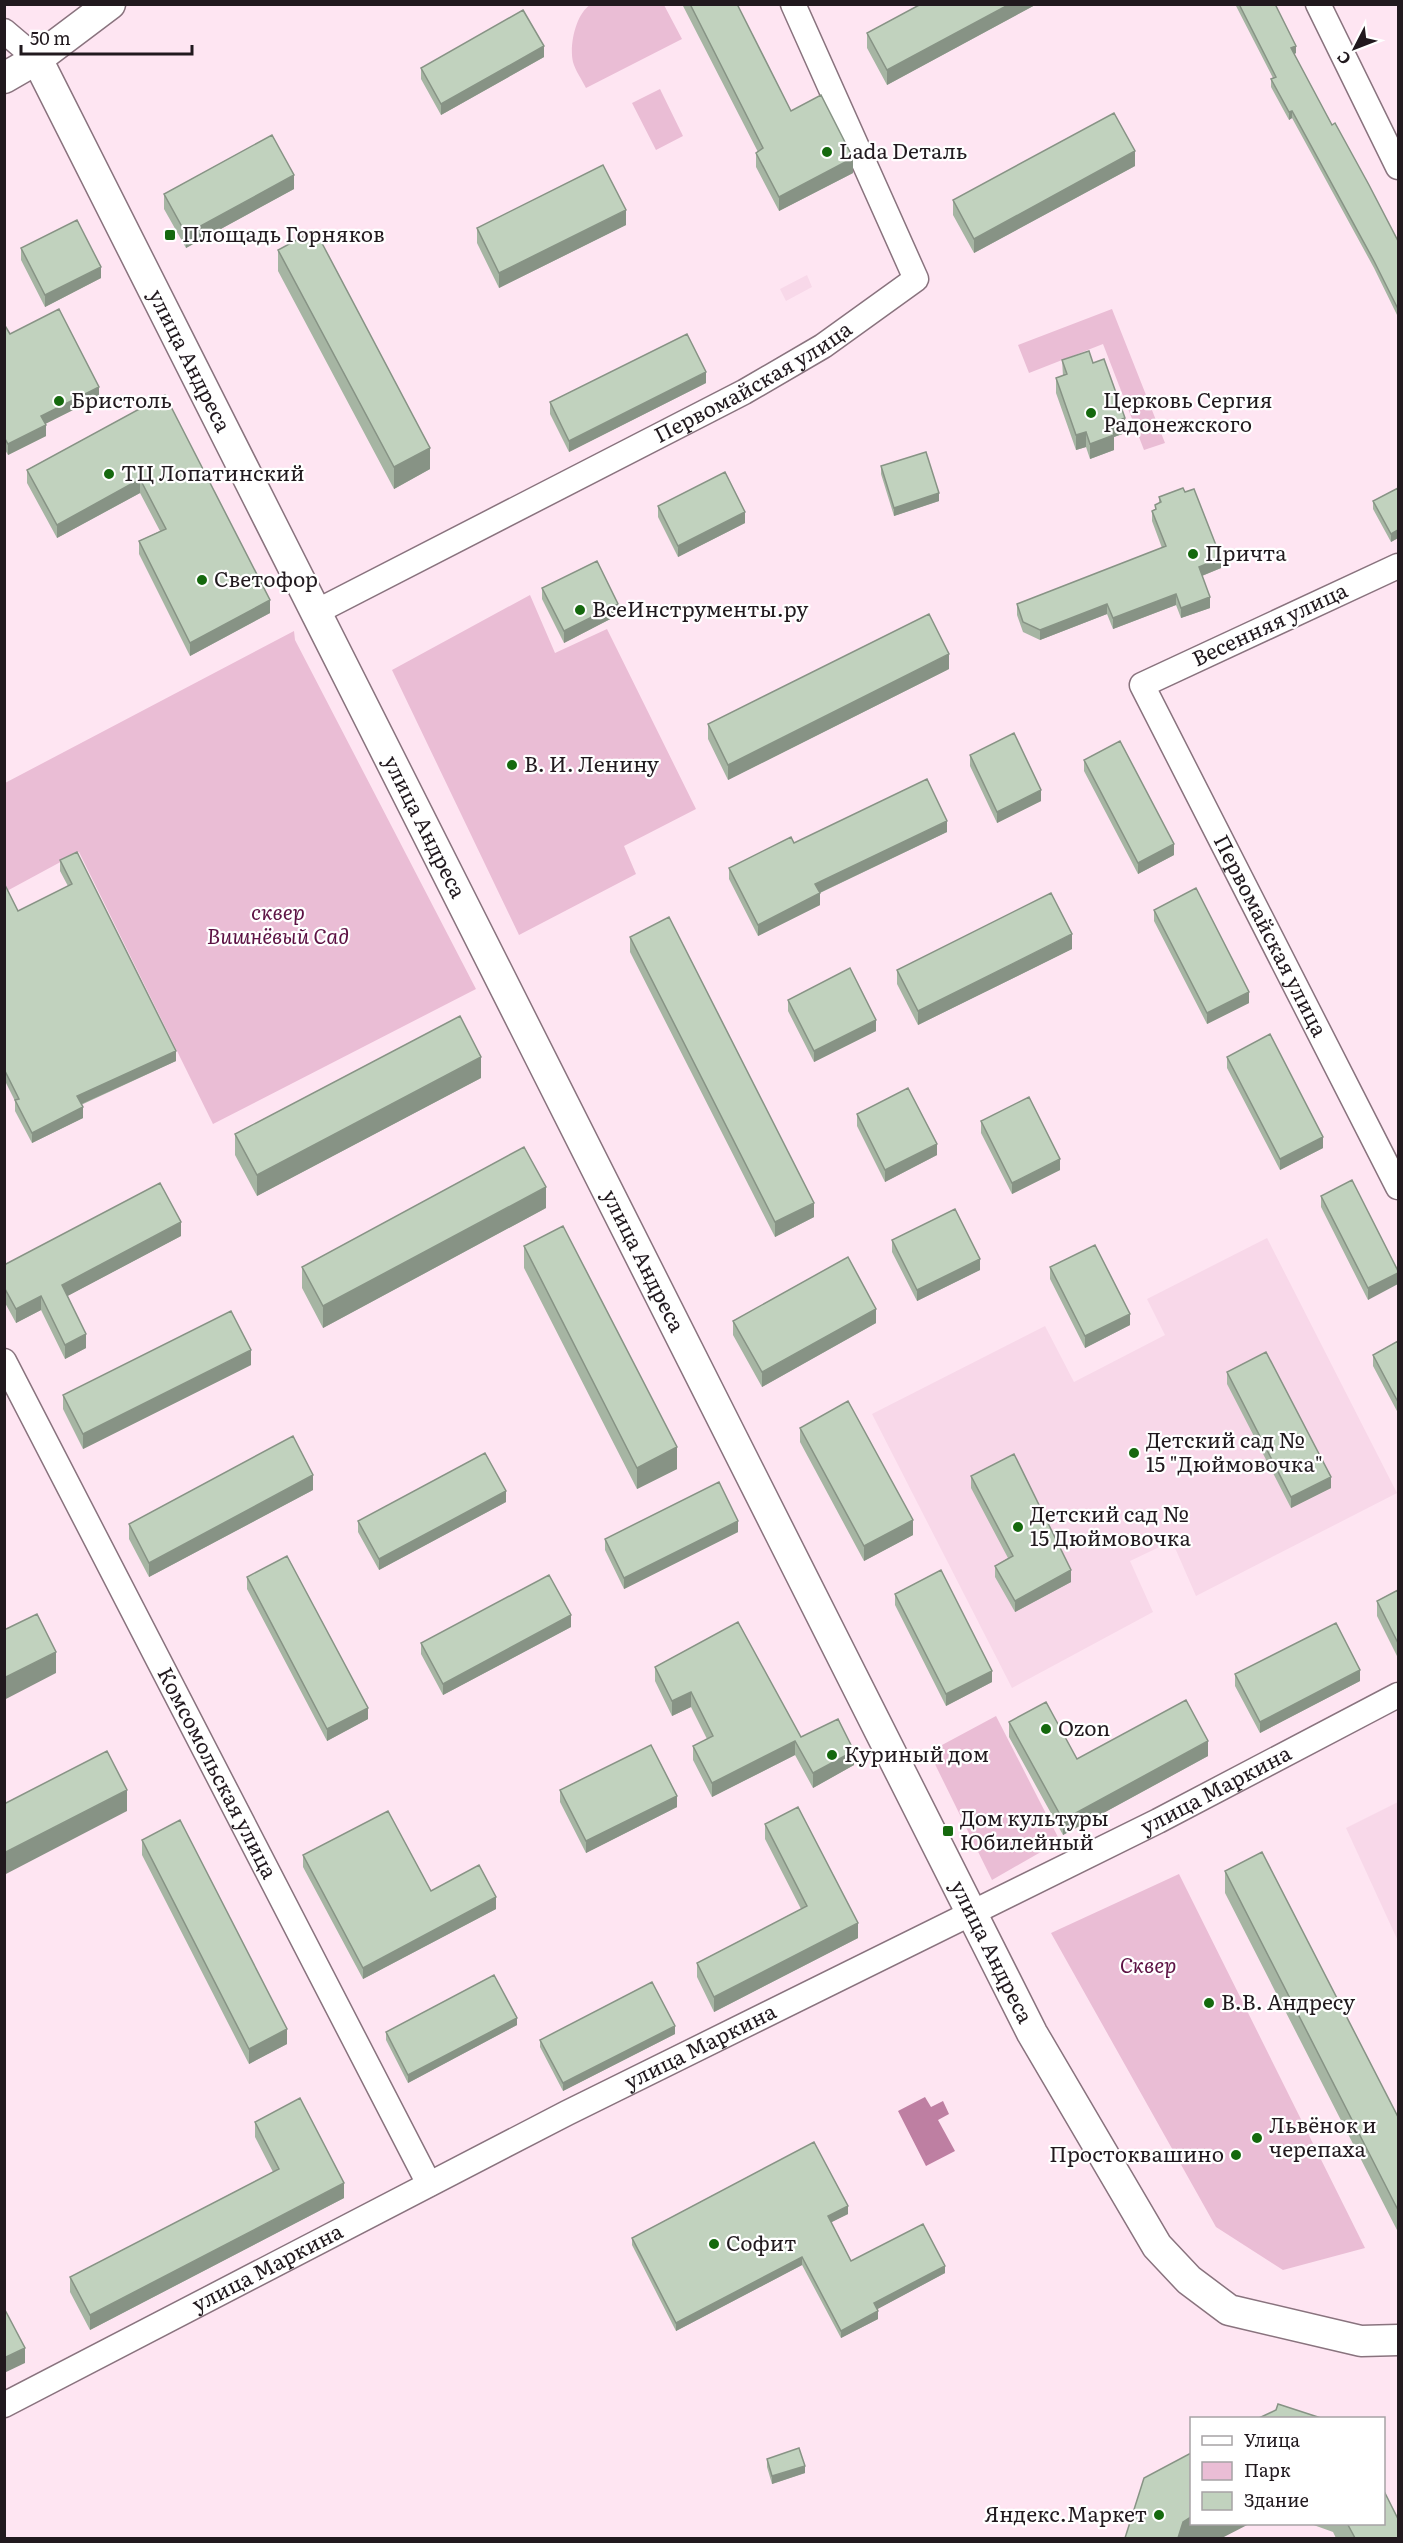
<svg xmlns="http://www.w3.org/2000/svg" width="1403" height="2543" viewBox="0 0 1403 2543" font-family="Literata,serif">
	<rect width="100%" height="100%" fill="#fee5f2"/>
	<path fill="#f8d8e9" d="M807 275 812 287 786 301 780 289Z
		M1267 1238 1397 1493 1196 1596 1172 1541 1130 1561 1153 1612 1012 1688 872 1414 1045 1326 1074 1382 1165 1335 1147 1299Z
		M1398 1802V1941L1346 1828Z"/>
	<path fill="#eabdd5" d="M590 5H664L682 39 586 88C582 80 575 70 573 62 569 45 576 14 590 5Z
		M660 89 683 136 656 150 632 103Z
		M1112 309 1165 443 1144 450 1103 344 1029 373 1018 345Z
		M530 595 555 653 607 629 696 809 624 846 636 874 519 935 392 670Z
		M294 631 295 640 476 989 213 1124 79 852 5 892V783Z
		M996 1716 1060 1841 992 1880 929 1752Z
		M1179 1874 1365 2248 1283 2270 1216 2227 1051 1933Z"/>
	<path fill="#be7fa2" d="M925 2097 931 2107 943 2101 949 2114 938 2120 955 2151 926 2166 898 2111Z"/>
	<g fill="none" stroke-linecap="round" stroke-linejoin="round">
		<defs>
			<g id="minor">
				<path d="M1318 4 1398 167"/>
				<path d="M4 31 37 59"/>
				<path id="s1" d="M1398 566 1142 685 1398 1187"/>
				<path id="s2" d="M316 612 744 392 823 346 916 279 793 4"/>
				<path id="s3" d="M4 1361 429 2184"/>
				<path id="s4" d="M4 2405 567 2113 1158 1821 1398 1695"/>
			</g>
			<g id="tertiary">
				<path id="s5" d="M37 59 1032 2033 1157 2246 1189 2280 1229 2310 1361 2341 1398 2340"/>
				<path d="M4 78 37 59 110 4"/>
			</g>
		</defs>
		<use href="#minor" stroke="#89737e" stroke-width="27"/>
		<use href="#tertiary" stroke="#89737e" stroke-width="33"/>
		<use href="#minor" stroke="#fff" stroke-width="24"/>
		<use href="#tertiary" stroke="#fff" stroke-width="30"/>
	</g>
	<path fill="#a6b5a3" d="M682 4H737L791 111 853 173 779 211 756 167V153L758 152Z
		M921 4H1037L887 85 867 48V33Z
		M1235 4H1275L1296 53 1294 54 1332 125 1398 241V317L1374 268 1292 118 1289 120 1271 87V79L1273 78Z
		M544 57 441 115 421 79V68Z
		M1135 166 974 253 953 215V200Z
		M294 189 186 248 164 209V194Z
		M626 225 499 288 477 243V228Z
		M21 248 101 278 45 307 21 260Z
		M278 250 430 469 394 489 278 271Z
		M4 324 10 334 99 397 45 424 46 436 8 455 4 448Z
		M1062 360 1093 363 1125 433 1114 437V450L1090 459 1086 447 1076 450 1056 393V378L1063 376Z
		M706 383 569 452 550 414V402Z
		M165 395 270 613 190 656 139 554V541L160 531 140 493 57 538 27 483V470Z
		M881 466 939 501 894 516 881 474Z
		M1398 488V538L1391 542 1373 509V501Z
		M1159 497 1221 568 1202 576 1210 608 1181 618 1176 605 1113 629 1107 614 1040 640 1023 632 1017 615V604L1162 548 1152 521V511L1155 510V505L1159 503Z
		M658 506 745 523 678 557 658 517Z
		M542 588 618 615 564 643 542 599Z
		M949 669 728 780 708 739V724Z
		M970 755 1041 801 997 823 970 766Z
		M1084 760 1174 855 1138 874 1084 771Z
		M947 832 820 893V905L758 936 729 879V868L794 843Z
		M60 860 176 1061 81 1105 83 1118 32 1143 15 1111V1101L4 1079V883L18 911 68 886 60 871Z
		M1154 910 1249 1003 1207 1024 1154 921Z
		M630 937 814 1217 775 1237 630 952Z
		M1072 949 918 1025 897 984V970Z
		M788 1000 876 1031 814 1062 788 1011Z
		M1227 1057 1323 1148 1280 1170 1227 1068Z
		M481 1078 257 1196 235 1155V1134Z
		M857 1114 937 1155 885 1182 857 1126Z
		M981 1121 1060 1170 1012 1194 981 1133Z
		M1321 1196 1398 1271 1368 1300 1321 1207Z
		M546 1208 323 1328 302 1288V1267Z
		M181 1236 67 1296 86 1348 65 1359 41 1310 16 1323 4 1301V1265Z
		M892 1240 980 1270 917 1301 892 1252Z
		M524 1246 677 1469 637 1489 524 1268Z
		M1050 1267 1130 1325 1085 1348 1050 1279Z
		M733 1321 876 1323 762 1387 733 1335Z
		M1398 1341V1413L1373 1366V1355Z
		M251 1365 83 1449 63 1409V1395Z
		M1227 1372 1331 1488 1291 1508 1227 1384Z
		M800 1428 913 1535 864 1561 800 1442Z
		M971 1476 1071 1582 1015 1612 995 1577V1566L1008 1558 971 1488Z
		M313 1490 149 1577 129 1539V1524Z
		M506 1502 379 1570 358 1532V1521Z
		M738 1532 624 1589 605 1550V1539Z
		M247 1577 368 1719 327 1741 247 1589Z
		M1398 1590V1658L1377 1616V1601Z
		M895 1594 992 1682 946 1706 895 1605Z
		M571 1627 443 1695 421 1654V1643Z
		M655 1667 801 1737 854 1765 813 1788 795 1755 712 1797 693 1760V1746L707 1739 691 1707 672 1716 655 1681Z
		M1235 1674 1360 1681 1260 1733 1235 1686Z
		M1009 1722 1077 1759 1208 1756 1063 1835 1009 1737Z
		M560 1790 677 1807 586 1853 560 1802Z
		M765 1824 858 1938 714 2012 697 1977V1963L801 1909 765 1839Z
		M142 1840 287 2044 249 2064 142 1855Z
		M303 1855 431 1891 496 1909 363 1979 303 1867Z
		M1225 1871 1398 2117V2232L1225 1893Z
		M517 2025 408 2083 386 2040V2032Z
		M675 2034 563 2091 540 2047V2040Z
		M255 2122 344 2198 90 2330 70 2292V2277L273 2172 255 2137Z
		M848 2214 831 2222 851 2261 945 2273 877 2309 878 2319 841 2338 802 2265 676 2331 632 2245V2238Z
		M767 2459 805 2473 772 2484 767 2467Z
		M1308 2523H1383L1398 2538H1336L1333 2532Z"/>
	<path fill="#879385" d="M1010 4H1037L887 85V70Z
		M544 46V57L441 115V104Z
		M1296 46V53L1291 56V48Z
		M1292 111V118L1289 120V112Z
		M1135 151V166L974 253V239Z
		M853 158V173L779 211V197Z
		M294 175V189L186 248V234Z
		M626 210V225L499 288V273Z
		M101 267V278L45 307V295Z
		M706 372V383L569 452V441Z
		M99 387V397L41 426V416Z
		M1125 418V433L1114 437V450L1090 459V444L1110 423Z
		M46 425V436L8 455V444Z
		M1086 432V447L1076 450V435Z
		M430 448V469L394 489V467Z
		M140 479V493L57 538V525Z
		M939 493V501L894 516V508Z
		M745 512V523L678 557V546Z
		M1398 530V538L1391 542V534Z
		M1221 558V568L1199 577V567Z
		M1176 594V605L1113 629V618Z
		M1210 597V608L1181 618V608Z
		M270 600V613L190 656V643Z
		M618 604V615L564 643V631Z
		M1107 604V614L1040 640V630Z
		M949 654V669L728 780V765Z
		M1041 790V801L997 823V812Z
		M947 821V832L815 895V884Z
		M1174 844V855L1138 874V863Z
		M820 893V905L758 936V925Z
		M1072 934V949L918 1025V1011Z
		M1249 992V1003L1207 1024V1013Z
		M876 1020V1031L814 1062V1051Z
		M176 1051V1061L77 1106V1096Z
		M481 1057V1078L257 1196V1175Z
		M83 1107V1118L32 1143V1133Z
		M1323 1137V1148L1280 1170V1159Z
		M937 1144V1155L885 1182V1170Z
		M1060 1159V1170L1012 1194V1183Z
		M546 1187V1208L323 1328V1306Z
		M814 1203V1217L775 1237V1222Z
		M181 1222V1236L62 1299V1285Z
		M980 1259V1270L917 1301V1290Z
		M1398 1273V1284L1368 1300V1288Z
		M41 1296V1310L16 1323V1309Z
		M876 1309V1323L762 1387V1372Z
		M1130 1314V1325L1085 1348V1336Z
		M86 1334V1348L65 1359V1345Z
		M251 1350V1365L83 1449V1434Z
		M677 1447V1469L637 1489V1468Z
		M313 1475V1490L149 1577V1563Z
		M1331 1477V1488L1291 1508V1497Z
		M506 1491V1502L379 1570V1559Z
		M913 1520V1535L864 1561V1546Z
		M738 1521V1532L624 1589V1578Z
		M1071 1570V1582L1015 1612V1601Z
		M571 1615V1627L443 1695V1684Z
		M56 1652V1673L4 1700V1678Z
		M1360 1670V1681L1260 1733V1722Z
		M992 1671V1682L946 1706V1694Z
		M691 1692V1707L672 1716V1701Z
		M368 1708V1719L327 1741V1729Z
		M795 1741V1755L712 1797V1783Z
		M1208 1741V1756L1063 1835V1820Z
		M854 1751V1765L813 1788V1773Z
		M127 1790V1811L4 1875V1853Z
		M677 1796V1807L586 1853V1841Z
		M496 1897V1909L363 1979V1968Z
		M858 1923V1938L714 2012V1997Z
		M517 2018V2025L408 2083V2075Z
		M675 2026V2034L563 2091V2083Z
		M287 2029V2044L249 2064V2049Z
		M344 2183V2198L90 2330V2315Z
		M848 2206V2214L828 2224V2216Z
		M802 2257V2265L676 2331V2323Z
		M945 2266V2273L874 2311V2303Z
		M878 2311V2319L841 2338V2331Z
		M25 2348V2363L4 2373V2358Z
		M805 2466V2473L772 2484V2476Z
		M1191 2517V2523H1251L1222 2538H1178L1183 2522Z"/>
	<path fill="#c1d2be" stroke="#879385" stroke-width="1.5" d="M690 4H737L791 111 821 95 853 158 779 197 756 153 763 148Z
		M921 4H1010L887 70 867 33Z
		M1239 4H1275L1296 46 1291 48 1332 125 1335 123 1369 185 1398 241V309L1374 261 1292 111 1289 112 1271 79 1276 77Z
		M523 10 544 46 441 104 421 68Z
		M1114 113 1135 151 974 239 953 200Z
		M272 135 294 175 186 234 164 194Z
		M603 165 626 210 499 273 477 228Z
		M77 220 101 267 45 295 21 248Z
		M315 230 430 448 394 467 278 250Z
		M59 309 99 387 41 416 46 425 8 444 4 437V324L10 334Z
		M687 334 706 372 569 441 550 402Z
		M1089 351 1093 363 1104 359 1125 418 1110 423 1114 435 1090 444 1086 432 1076 435 1056 378 1067 374 1062 360Z
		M165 395 270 600 190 643 139 541 166 529 140 479 57 525 27 470Z
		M926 452 939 493 894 508 881 466Z
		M725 472 745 512 678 546 658 506Z
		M1183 488 1185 492 1194 489 1221 558 1199 567 1210 597 1181 608 1176 594 1113 618 1107 604 1040 630 1023 622 1017 604 1166 546 1152 511 1156 509 1155 505 1161 502 1159 497Z
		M1398 488V530L1391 534 1373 501Z
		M597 561 618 604 564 631 542 588Z
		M929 614 949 654 728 765 708 724Z
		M1014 733 1041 790 997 812 970 755Z
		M1120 741 1174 844 1138 863 1084 760Z
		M927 779 947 821 815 884 820 893 758 925 729 868 791 837 794 843Z
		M77 852 176 1051 77 1096 83 1107 32 1133 15 1100 19 1099 4 1069V883L18 911 72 884 60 860Z
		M1196 888 1249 992 1207 1013 1154 910Z
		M1051 893 1072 934 918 1011 897 970Z
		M669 917 814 1203 775 1222 630 937Z
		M850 968 876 1020 814 1051 788 1000Z
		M460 1016 481 1057 257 1175 235 1134Z
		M1270 1034 1323 1137 1280 1159 1227 1057Z
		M908 1088 937 1144 885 1170 857 1114Z
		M1029 1097 1060 1159 1012 1183 981 1121Z
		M524 1147 546 1187 323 1306 302 1267Z
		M1352 1180 1398 1271V1273L1368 1288 1321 1196Z
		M160 1183 181 1222 62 1285 86 1334 65 1345 41 1296 16 1309 4 1287V1265Z
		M955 1209 980 1259 917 1290 892 1240Z
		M563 1226 677 1447 637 1468 524 1246Z
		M1095 1245 1130 1314 1085 1336 1050 1267Z
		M848 1257 876 1309 762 1372 733 1321Z
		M231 1311 251 1350 83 1434 63 1395Z
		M1398 1341V1402L1373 1355Z
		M1266 1352 1331 1477 1291 1497 1227 1372Z
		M848 1401 913 1520 864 1546 800 1428Z
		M293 1436 313 1475 149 1563 129 1524Z
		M485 1453 506 1491 379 1559 358 1521Z
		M1014 1454 1071 1570 1015 1601 995 1566 1013 1556 971 1476Z
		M719 1482 738 1521 624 1578 605 1539Z
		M287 1556 368 1708 327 1729 247 1577Z
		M941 1570 992 1671 946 1694 895 1594Z
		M549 1575 571 1615 443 1684 421 1643Z
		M1398 1590V1643L1377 1601Z
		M37 1614 56 1652 4 1678V1630Z
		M738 1622 801 1737 838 1719 854 1751 813 1773 795 1741 712 1783 693 1746 713 1736 691 1692 672 1701 655 1667Z
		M1336 1623 1360 1670 1260 1722 1235 1674Z
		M1186 1700 1208 1741 1063 1820 1009 1722 1046 1702 1077 1759Z
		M651 1745 677 1796 586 1841 560 1790Z
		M107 1751 127 1790 4 1853V1804Z
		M798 1807 858 1923 714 1997 697 1963 807 1906 765 1824Z
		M388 1811 431 1891 479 1865 496 1897 363 1968 303 1855Z
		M180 1820 287 2029 249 2049 142 1840Z
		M1262 1852 1398 2117V2210L1225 1871Z
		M494 1975 517 2018 408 2075 386 2032Z
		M652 1982 675 2026 563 2083 540 2040Z
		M300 2098 344 2183 90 2315 70 2277 279 2169 255 2122Z
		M814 2142 848 2206 828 2216 851 2261 923 2224 945 2266 874 2303 878 2311 841 2331 802 2257 676 2323 632 2238Z
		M4 2308 25 2348 4 2358Z
		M1278 2404 1321 2418H1259L1276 2410Z
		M799 2448 805 2466 772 2476 767 2459Z
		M1191 2453V2517L1183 2522 1178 2538H1125L1144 2478Z
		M1383 2489 1398 2519V2538H1355L1347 2523H1383Z"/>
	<g fill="#15690e" stroke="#fff" stroke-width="2">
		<circle cx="827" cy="152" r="6"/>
		<rect x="164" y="229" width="12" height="12" rx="3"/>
		<circle cx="59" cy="401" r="6"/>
		<circle cx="1091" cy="413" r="6"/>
		<circle cx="109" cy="474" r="6"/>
		<circle cx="1193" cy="554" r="6"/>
		<circle cx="202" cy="580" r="6"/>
		<circle cx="580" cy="610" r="6"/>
		<circle cx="512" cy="765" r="6"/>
		<circle cx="1134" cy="1453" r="6"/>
		<circle cx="1018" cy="1527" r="6"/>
		<circle cx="1046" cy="1729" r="6"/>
		<circle cx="832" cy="1755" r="6"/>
		<rect x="942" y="1825" width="12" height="12" rx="3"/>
		<circle cx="1209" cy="2003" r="6"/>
		<circle cx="1257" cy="2138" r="6"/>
		<circle cx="1236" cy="2155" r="6"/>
		<circle cx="714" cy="2244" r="6"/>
		<circle cx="1159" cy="2515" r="6"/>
	</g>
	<g text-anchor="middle" stroke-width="4.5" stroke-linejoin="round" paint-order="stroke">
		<g font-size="21" fill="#21191e" stroke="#fff" text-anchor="start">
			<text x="839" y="159">Lada Dеталь</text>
			<text x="182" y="242">Площадь Горняков</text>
			<text x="71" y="408">Бристоль</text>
			<text x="1103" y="408">Церковь Сергия<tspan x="1103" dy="24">Радонежского</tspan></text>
			<text x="121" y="481">ТЦ Лопатинский</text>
			<text x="1205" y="561">Причта</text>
			<text x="214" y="587">Светофор</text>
			<text x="592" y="617">ВсеИнструменты.ру</text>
			<text x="524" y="772">В. И. Ленину</text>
			<text x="1146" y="1448">Детский сад №<tspan x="1146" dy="24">15 "Дюймовочка"</tspan></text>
			<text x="1030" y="1522">Детский сад №<tspan x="1030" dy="24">15 Дюймовочка</tspan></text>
			<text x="1058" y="1736">Ozon</text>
			<text x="844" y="1762">Куриный дом</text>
			<text x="960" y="1826">Дом культуры<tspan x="960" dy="24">Юбилейный</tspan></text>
			<text x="1221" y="2010">В.В. Андресу</text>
			<text x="1269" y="2133">Львёнок и<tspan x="1269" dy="24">черепаха</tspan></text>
			<text x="1224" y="2162" text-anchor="end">Простоквашино</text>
			<text x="726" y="2251">Софит</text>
			<text x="1147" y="2522" text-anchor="end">Яндекс.Маркет</text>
		</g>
		<g font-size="21" fill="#21191e" stroke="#fff">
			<text dy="7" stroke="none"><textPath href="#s5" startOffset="338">улица Андреса</textPath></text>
			<text dy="7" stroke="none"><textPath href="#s2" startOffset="494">Первомайская улица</textPath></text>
			<text transform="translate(1270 625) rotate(-25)" y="7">Весенняя улица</text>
			<text dy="7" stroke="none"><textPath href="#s5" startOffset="860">улица Андреса</textPath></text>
			<text dy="7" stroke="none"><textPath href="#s1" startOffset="564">Первомайская улица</textPath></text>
			<text dy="7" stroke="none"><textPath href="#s5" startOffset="1346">улица Андреса</textPath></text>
			<text dy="7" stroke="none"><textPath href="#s3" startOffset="464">Комсомольская улица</textPath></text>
			<text dy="7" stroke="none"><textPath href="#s4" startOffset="1359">улица Маркина</textPath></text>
			<text dy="7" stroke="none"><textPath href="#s5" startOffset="2120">улица Андреса</textPath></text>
			<text dy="7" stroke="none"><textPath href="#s4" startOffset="783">улица Маркина</textPath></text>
			<text dy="7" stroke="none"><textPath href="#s4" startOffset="297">улица Маркина</textPath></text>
		</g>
		<g font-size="21" font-style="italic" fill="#5d1244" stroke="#fff">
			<text x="278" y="920">сквер<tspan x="278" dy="24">Вишнёвый Сад</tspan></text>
			<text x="1148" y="1973">Сквер</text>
		</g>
	</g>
	<rect width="1403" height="2543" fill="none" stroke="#21191e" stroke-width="12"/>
	<rect x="1190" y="2417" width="195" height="108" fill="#ffffff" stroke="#a6a3a5" stroke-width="1.5"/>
	<rect x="1202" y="2436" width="30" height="9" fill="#ffffff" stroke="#a6a3a5" stroke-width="1.5"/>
	<text x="1244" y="2447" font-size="18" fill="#21191e">Улица</text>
	<rect x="1202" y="2462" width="30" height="18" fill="#eabdd5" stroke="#a6a3a5" stroke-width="1.5"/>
	<text x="1244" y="2477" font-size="18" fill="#21191e">Парк</text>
	<rect x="1202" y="2492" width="30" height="18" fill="#c1d2be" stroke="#a6a3a5" stroke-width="1.5"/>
	<text x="1244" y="2507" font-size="18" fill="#21191e">Здание</text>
	<g transform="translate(1355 48) rotate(228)" stroke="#ffffff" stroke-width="4.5" paint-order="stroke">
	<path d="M0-4.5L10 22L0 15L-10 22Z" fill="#21191e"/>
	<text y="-9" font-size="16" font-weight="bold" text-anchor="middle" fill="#21191e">С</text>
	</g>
	<path d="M21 45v9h171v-9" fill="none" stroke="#21191e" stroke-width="3"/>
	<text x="30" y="45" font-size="18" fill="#21191e" stroke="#ffffff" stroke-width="4.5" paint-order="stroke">50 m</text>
</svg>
